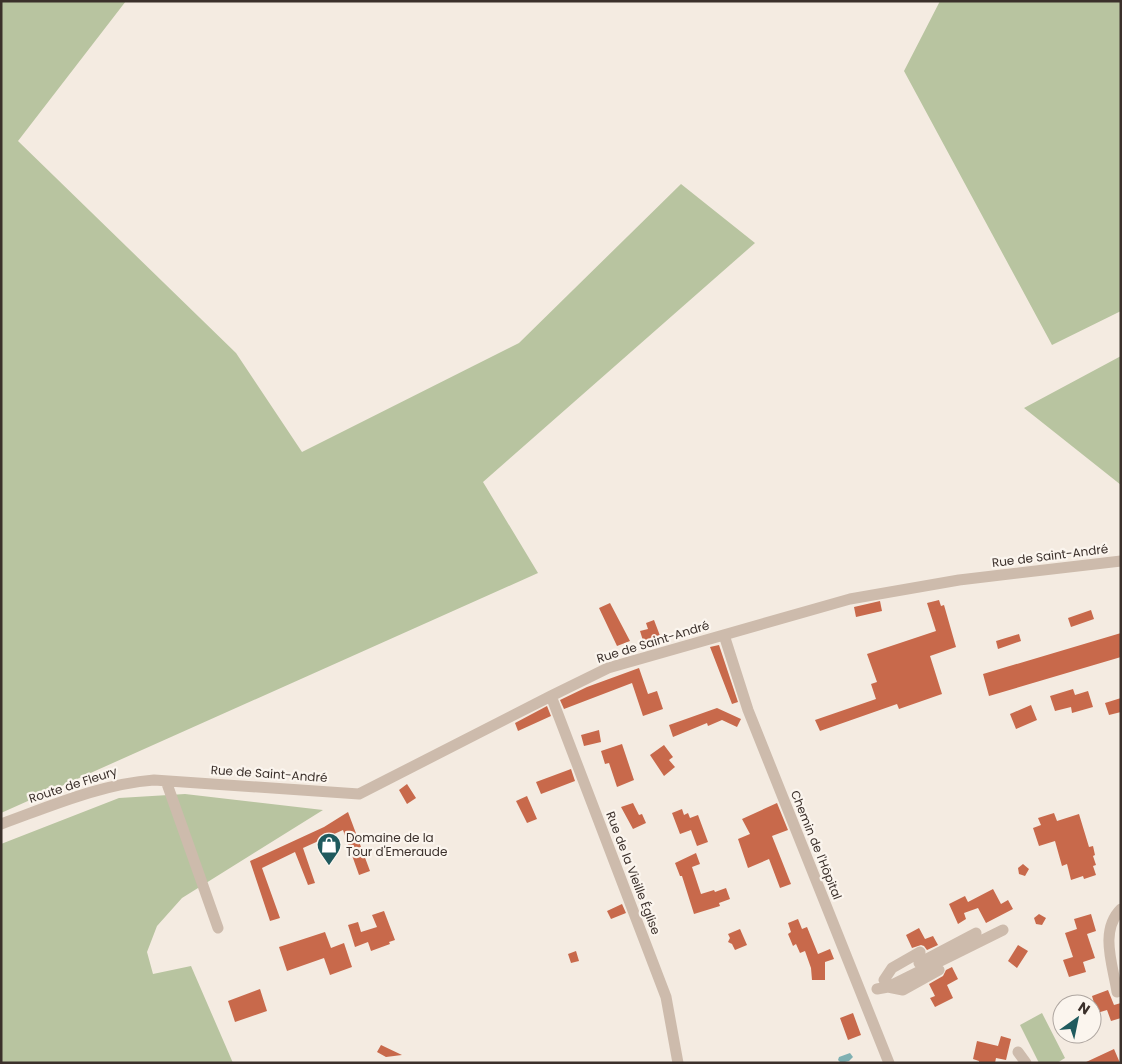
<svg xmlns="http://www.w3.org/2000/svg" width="1122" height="1064" viewBox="0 0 1122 1064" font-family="Poppins,sans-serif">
	<rect width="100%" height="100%" fill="#f4ebe1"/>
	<path fill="#b8c4a0" d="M1 1H126L18 141 236 353 302 452 519 343 681 184 755 243 483 482 538 573 1 813Z
		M940 1H1121V311L1052 345 904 71Z
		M1121 356V485L1024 408Z
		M185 794 323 810 182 898 157 926 147 952 153 974 191 966 233 1063H1V844L119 798Z
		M1042 1013 1065 1058 1057 1063H1039L1020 1025Z"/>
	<path fill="#7fb0b2" d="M850 1053 853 1057 849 1061 841 1063 838 1060 839 1057Z"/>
	<path fill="#c8694b" d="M939 600 941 606 944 605 956 647 930 656 942 694 899 709 897 704 820 731 815 720 876 699 871 684 877 682 867 654 936 631 927 603Z
		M880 601 882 611 856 617 854 607Z
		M610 603 630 641 617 646 599 608Z
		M1091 610 1094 619 1071 627 1068 618Z
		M654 620 662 641 645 647 640 631 648 629 646 623Z
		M1121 633V657L989 696 983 674Z
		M1019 634 1021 641 998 649 996 641Z
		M719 645 738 702 732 704 710 647Z
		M639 668 648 694 657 691 663 709 643 716 632 683 564 709 560 700 587 687Z
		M1073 689 1075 695 1088 691 1093 707 1072 713 1071 707 1055 711 1050 696Z
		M1121 698V712L1109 715 1105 703Z
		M1031 705 1037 720 1016 729 1010 714Z
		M547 706 551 716 518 731 515 723Z
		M717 708 741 719 737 727 722 720 708 726 707 723 673 737 669 725Z
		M599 730 601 742 584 746 581 735Z
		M622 744 634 780 617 787 609 763 605 764 601 751Z
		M664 745 673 757 669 760 675 767 664 776 650 755Z
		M571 769 575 781 541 794 536 782Z
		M407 784 416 798 407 804 399 790Z
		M527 796 537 819 527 823 516 801Z
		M633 803 639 815 642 814 646 823 633 829 621 807Z
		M777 803 788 830 772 836 791 884 780 888 769 859 748 868 738 839 750 834 742 819Z
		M682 809 684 815 688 813 690 818 698 815 708 842 697 846 691 830 680 834 672 813Z
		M348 812 370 871 359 875 343 830 303 848 315 883 308 885 295 852 262 868 280 918 270 921 250 861 324 827Z
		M1054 813 1057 821 1079 814 1089 847 1093 846 1095 855 1093 856 1096 865 1093 866 1096 875 1084 879 1083 876 1071 880 1067 864 1062 866 1055 841 1039 846 1033 828 1041 825 1038 818Z
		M696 853 700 864 692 867 701 894 714 890 715 892 726 888 730 899 719 903 720 906 694 914 682 876H680L675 863Z
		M1023 864 1029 869 1025 876 1019 874 1018 868Z
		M993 889 1001 904 1008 900 1013 909 986 923 978 908 964 913 966 919 958 924 949 904 965 896 968 902Z
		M622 904 626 913 611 919 607 911Z
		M384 911 395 940 389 942 390 944 371 951 368 942 355 947 348 925 358 922 361 932 377 927 372 915Z
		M1039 914 1046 918 1042 925 1036 924 1034 918Z
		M1091 914 1096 931 1087 934 1095 958 1083 962 1086 972 1069 977 1063 960 1073 957 1065 933 1077 929 1074 919Z
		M798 919 802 929 807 927 818 954 830 949 834 959 825 962V980H812L811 968 805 951 800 953 796 944 793 946 788 934 791 932 788 923Z
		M919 928 925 939 933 936 938 945 927 950 924 946 921 945 912 948 906 935Z
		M740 929 747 945 735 950 732 944 728 942 730 938 728 934Z
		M325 932 331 948 344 943 352 967 330 975 324 958 287 971 279 947Z
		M1018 945 1028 951 1017 968 1008 961Z
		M576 951 579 961 571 963 568 954Z
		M952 967 958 979 947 985 953 998 935 1007 930 998 935 996 929 984 943 976 946 970Z
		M260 989 267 1011 235 1022 228 1001Z
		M1108 990 1114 1005 1121 1003V1018L1111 1021 1107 1010 1097 1013 1092 996Z
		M853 1013 861 1035 848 1040 840 1018Z
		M1001 1036 1011 1039 1006 1060 996 1058 995 1063H979V1061L973 1059 977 1041 998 1046Z
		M381 1045 402 1055 386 1057 377 1052Z
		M1114 1049 1120 1063H1084Z"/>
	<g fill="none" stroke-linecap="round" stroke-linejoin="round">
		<path stroke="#cdbbac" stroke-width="11" d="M724 635 748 710 889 1063
			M551 696 666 997 678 1063
			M166 781 218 928
			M1 824C51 806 101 784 154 780L359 794 551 696 608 668 850 599 959 580 1121 561
			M919 963 976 933
			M884 980 892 968 920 952
			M888 987 903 990 939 970
			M877 989 888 987 1003 930
			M1117 992C1113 965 1099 931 1121 909
			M1018 1052 1026 1063"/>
	</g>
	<defs>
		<symbol id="shop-pin" viewBox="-11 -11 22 30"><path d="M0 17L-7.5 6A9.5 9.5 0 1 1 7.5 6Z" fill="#1f5a5e" stroke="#fbf5ee"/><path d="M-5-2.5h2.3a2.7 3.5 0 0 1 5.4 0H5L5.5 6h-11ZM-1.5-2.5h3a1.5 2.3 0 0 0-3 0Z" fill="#fff"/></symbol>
	</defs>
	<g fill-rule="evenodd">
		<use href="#shop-pin" x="315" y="831" width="28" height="38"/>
	</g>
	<g text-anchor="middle" stroke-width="4.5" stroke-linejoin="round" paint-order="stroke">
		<g font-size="12" fill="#3b302b" stroke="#fbf5ee">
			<text transform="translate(1050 556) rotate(-7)" y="4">Rue de Saint-André</text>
			<text transform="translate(653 642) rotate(-17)" y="4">Rue de Saint-André</text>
			<text transform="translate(269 774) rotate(4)" y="4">Rue de Saint-André</text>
			<text transform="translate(73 785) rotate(-18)" y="4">Route de Fleury</text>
			<text transform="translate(816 845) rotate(68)" y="4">Chemin de l'Hôpital</text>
			<text transform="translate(633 873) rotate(69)" y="4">Rue de la Vieille Église</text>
		</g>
		<g font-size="12" fill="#3b302b" stroke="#fbf5ee" text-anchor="start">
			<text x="346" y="842">Domaine de la<tspan x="346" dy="14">Tour d'Emeraude</tspan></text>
		</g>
	</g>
	<rect width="1122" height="1064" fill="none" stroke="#3b302b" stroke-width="5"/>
	<g transform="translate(1077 1019) rotate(33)"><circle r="24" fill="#fbf5ee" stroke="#aea6a0"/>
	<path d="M0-4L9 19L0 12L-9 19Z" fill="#1f5a5e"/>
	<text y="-8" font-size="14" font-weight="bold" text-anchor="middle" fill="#3b302b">N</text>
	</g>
</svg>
